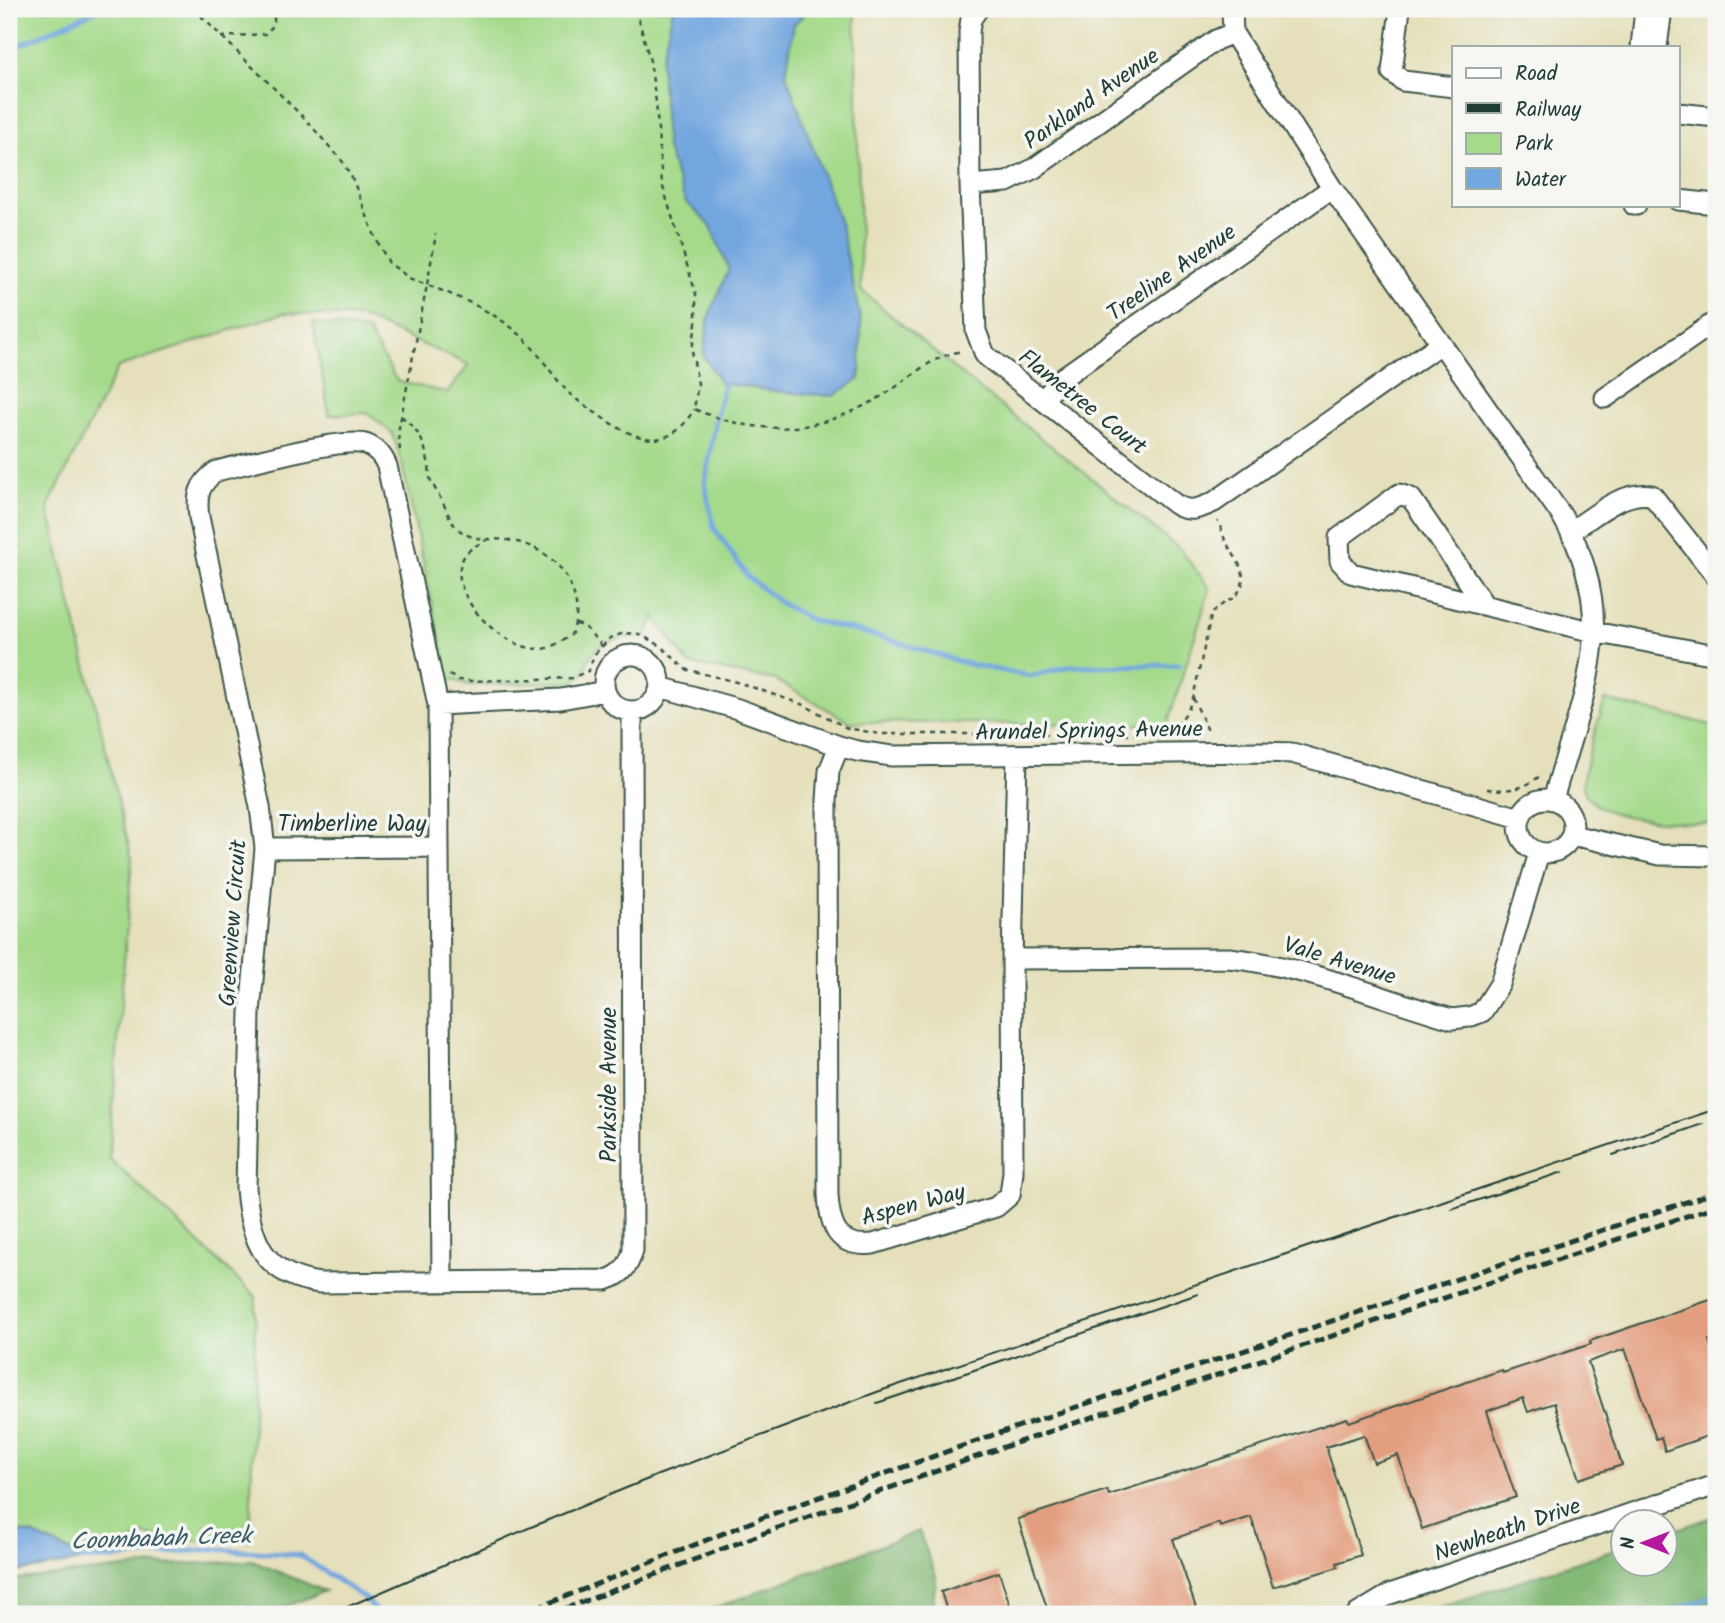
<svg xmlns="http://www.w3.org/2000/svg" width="1725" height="1623" viewBox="0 0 1725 1623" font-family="Kalam,sans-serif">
	<rect width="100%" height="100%" fill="#f6f6f2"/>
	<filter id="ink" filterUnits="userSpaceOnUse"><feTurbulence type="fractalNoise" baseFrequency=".0143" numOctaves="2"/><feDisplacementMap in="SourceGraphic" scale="14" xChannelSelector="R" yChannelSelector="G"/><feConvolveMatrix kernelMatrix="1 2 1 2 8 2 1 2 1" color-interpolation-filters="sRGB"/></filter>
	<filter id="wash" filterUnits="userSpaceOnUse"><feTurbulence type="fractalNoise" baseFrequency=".00686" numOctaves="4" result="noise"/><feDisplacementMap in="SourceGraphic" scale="28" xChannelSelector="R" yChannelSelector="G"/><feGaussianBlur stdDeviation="1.57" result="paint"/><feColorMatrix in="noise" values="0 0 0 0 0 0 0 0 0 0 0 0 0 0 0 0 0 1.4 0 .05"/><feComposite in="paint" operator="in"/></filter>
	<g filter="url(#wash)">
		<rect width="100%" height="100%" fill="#e5e0bb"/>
		<path fill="#a5da8b" stroke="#628c60" stroke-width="2" d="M9 9H855L861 290 961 374 1181 550 1210 589 1167 725 850 722 775 680 689 664 654 616 647 636C617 637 592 639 584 673L573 682 468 685 448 678 402 464 392 433 368 413 329 415 313 323 367 330 397 381 447 393 469 365 361 317 283 313 118 367 48 507 132 859 109 1158 256 1297 250 1540 205 1542 142 1535 104 1559H88L32 1534 9 1530Z
			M1605 700 1716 726V824C1687 822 1586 825 1583 785 1582 767 1599 719 1605 700Z"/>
		<path fill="#84ba77" stroke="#527c56" stroke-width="2" d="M1716 1516V1614H1419L1623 1547 1624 1564H1666V1533Z
			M919 1531 936 1576 932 1614H699Z
			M252 1561 325 1591 267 1614H9V1580L154 1565Z"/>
		<path fill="#72a6df" stroke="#48728a" stroke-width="2" d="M673 9H809L794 24 786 74 840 223 861 322 860 379 833 396 780 392 721 383 703 355 709 316 729 269 710 225 685 201 666 147 661 62Z
			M9 1530 32 1534 88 1560 9 1573Z"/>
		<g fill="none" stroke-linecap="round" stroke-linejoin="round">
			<path stroke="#72a6df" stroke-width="5" d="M9 50 99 9
				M725 380 716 418 705 484 714 528 747 576 779 602 811 620 880 637 971 665 1030 676 1071 666 1180 665
				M81 1559H104L214 1549 300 1555 367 1600 378 1614
				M1664 1614 1716 1595"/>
		</g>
		<g id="blocks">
			<path fill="#e39e7f" d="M1716 1298V1337L1709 1340 1716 1362V1433L1665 1451 1661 1437 1656 1439 1625 1349 1588 1362 1622 1465 1579 1479 1554 1403 1528 1412 1523 1398 1487 1411 1516 1497 1422 1529 1398 1455 1374 1463 1364 1435 1326 1447 1361 1555 1337 1563 1338 1567 1273 1587 1251 1517 1220 1527 1219 1523 1173 1539 1198 1614H1049L1018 1519 1107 1490 1109 1495 1347 1418 1349 1422 1502 1370 1503 1373 1591 1344 1590 1341Z
				M999 1572 1013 1614H948L941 1592Z"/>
		</g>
	</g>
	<g filter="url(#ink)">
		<use href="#blocks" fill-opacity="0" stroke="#3d5548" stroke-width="2"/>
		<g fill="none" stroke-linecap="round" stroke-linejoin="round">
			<defs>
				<path id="minor" d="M978 9 971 19 969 32 970 185 976 331 985 355 1175 504C1189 513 1199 509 1214 502L1440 344
					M1232 9 1233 33 1332 188 1562 516C1623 620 1582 695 1553 800
					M1400 9 1392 72 1403 81 1454 87
					M1641 47 1645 9
					M1657 47 1662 9
					M1678 113 1716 117
					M970 185 1007 182 1033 169 1216 40 1233 33
					M1678 200 1716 204
					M1634 205H1636
					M1605 398 1716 321
					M1043 400 1062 378 1332 188
					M1571 531C1595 516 1622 490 1652 495L1716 576
					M1483 603 1411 498 1399 494 1339 538 1340 561 1351 573 1594 632 1716 655
					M604 683a28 28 0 1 1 56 0a28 28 0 1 1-56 0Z
					M660 687 738 709 839 746 857 751 892 756 1262 752 1292 753 1520 818
					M438 705 561 699 605 691
					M839 746 829 771 827 800 828 1195C830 1227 837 1248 873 1244L996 1207 1010 1195 1013 1172 1012 959 1017 756
					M1519 826a27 27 0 1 1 54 0a27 27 0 1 1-54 0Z
					M1572 835 1660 855 1716 856
					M265 848 439 847
					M1012 959 1229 958C1305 966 1379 998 1452 1019L1469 1017 1482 1012 1500 984 1539 853
					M442 1282 438 705 387 466C383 456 377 448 365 444 342 437 246 464 217 471 199 483 196 496 199 517L260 807 265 848 250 1013 246 1188C250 1240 264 1276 320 1283L606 1280C622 1275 629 1266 633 1250L632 711
					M1357 1614 1390 1594 1716 1485"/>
			</defs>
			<use href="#minor" stroke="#3d5548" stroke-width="23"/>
			<path stroke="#3d5548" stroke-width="2.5" stroke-dasharray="5 5" stroke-linecap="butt" d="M194 9 306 120 343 162 353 180 376 239 389 263 409 278 427 285 436 234
				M636 9 650 61 656 102 662 184 696 294V323L692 351 698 384 694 409C767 440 828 432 893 389 915 373 935 355 963 351
				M221 37 265 34 274 25V9
				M401 416C420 431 424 442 429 465 430 471 429 476 431 481 435 489 440 497 444 505 448 513 450 521 457 528 472 542 489 538 507 540 536 544 562 561 572 589 578 604 578 620 571 635 564 640 556 645 547 648 504 658 430 580 472 548 476 545 482 543 486 540
				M400 450 398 433 427 285C459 297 491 310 517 332 538 350 551 375 570 394 579 402 590 409 600 416 635 440 669 455 694 409
				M576 624 584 626 602 646
				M449 675 459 680 470 681 572 678 588 671 595 654 610 638 624 633 639 634 661 646 685 669 740 683 804 705 847 728 880 734H1134
				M1193 698 1209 733
				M1171 734 1188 710 1193 698 1211 616C1217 604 1229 603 1237 594 1252 576 1235 558 1226 542 1223 536 1221 527 1218 521
				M1487 789C1510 791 1524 790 1542 774"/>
			<use href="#minor" stroke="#fff" stroke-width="19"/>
			<path stroke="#1f3d34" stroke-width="2" d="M1613 1155 1703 1124
				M1451 1209 1563 1172
				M877 1403 1198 1294
				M331 1614 531 1527 658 1475 877 1392 1716 1109"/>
			<path stroke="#1f3d34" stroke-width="5" stroke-dasharray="10 5" stroke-linecap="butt" d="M522 1614 764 1517 996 1434 1716 1192
				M551 1614 767 1532 1001 1448 1716 1206"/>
		</g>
	</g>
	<g text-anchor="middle" stroke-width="7" stroke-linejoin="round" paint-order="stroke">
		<g font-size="23" fill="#1f3d34" stroke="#f6f6f2">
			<text transform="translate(1091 98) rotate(-35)" y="8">Parkland Avenue</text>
			<text transform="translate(1171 272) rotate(-35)" y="8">Treeline Avenue</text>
			<text transform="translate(1083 401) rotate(38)" y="8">Flametree Court</text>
			<text transform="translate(1089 730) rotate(-1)" y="8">Arundel Springs Avenue</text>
			<text x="352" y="831">Timberline Way</text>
			<text transform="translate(232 923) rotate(-86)" y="8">Greenview Circuit</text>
			<text transform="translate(1340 960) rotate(17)" y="8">Vale Avenue</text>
			<text transform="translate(608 1085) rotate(-90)" y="8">Parkside Avenue</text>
			<text transform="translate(913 1204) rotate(-15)" y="8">Aspen Way</text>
			<text transform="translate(1507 1529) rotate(-19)" y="8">Newheath Drive</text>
		</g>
		<g font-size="24" font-style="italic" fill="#385c67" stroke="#f6f6f2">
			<text transform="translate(161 1538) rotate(-2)" y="8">Coombabah Creek</text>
		</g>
	</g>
	<rect width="1725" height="1623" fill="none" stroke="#f6f6f2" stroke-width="35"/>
	<rect x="1452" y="46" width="228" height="161" fill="#f6f6f2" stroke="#a0aca6" stroke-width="2"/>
	<rect x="1466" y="68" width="35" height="10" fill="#ffffff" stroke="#a0aca6" stroke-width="2"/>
	<text x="1515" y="80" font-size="21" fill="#1f3d34">Road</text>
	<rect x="1466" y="103" width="35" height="10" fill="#1f3d34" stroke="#a0aca6" stroke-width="2"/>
	<text x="1515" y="116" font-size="21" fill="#1f3d34">Railway</text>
	<rect x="1466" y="133" width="35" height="21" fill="#a5da8b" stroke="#a0aca6" stroke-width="2"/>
	<text x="1515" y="150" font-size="21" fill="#1f3d34">Park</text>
	<rect x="1466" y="168" width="35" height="21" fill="#72a6df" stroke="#a0aca6" stroke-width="2"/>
	<text x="1515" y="186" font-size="21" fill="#1f3d34">Water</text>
	<g transform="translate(1644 1543) rotate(270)"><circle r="33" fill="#f6f6f2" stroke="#a0aca6" stroke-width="2"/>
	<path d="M0-5L12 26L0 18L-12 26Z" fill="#b5179e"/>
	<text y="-10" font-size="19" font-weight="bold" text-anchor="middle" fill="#1f3d34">N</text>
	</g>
</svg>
